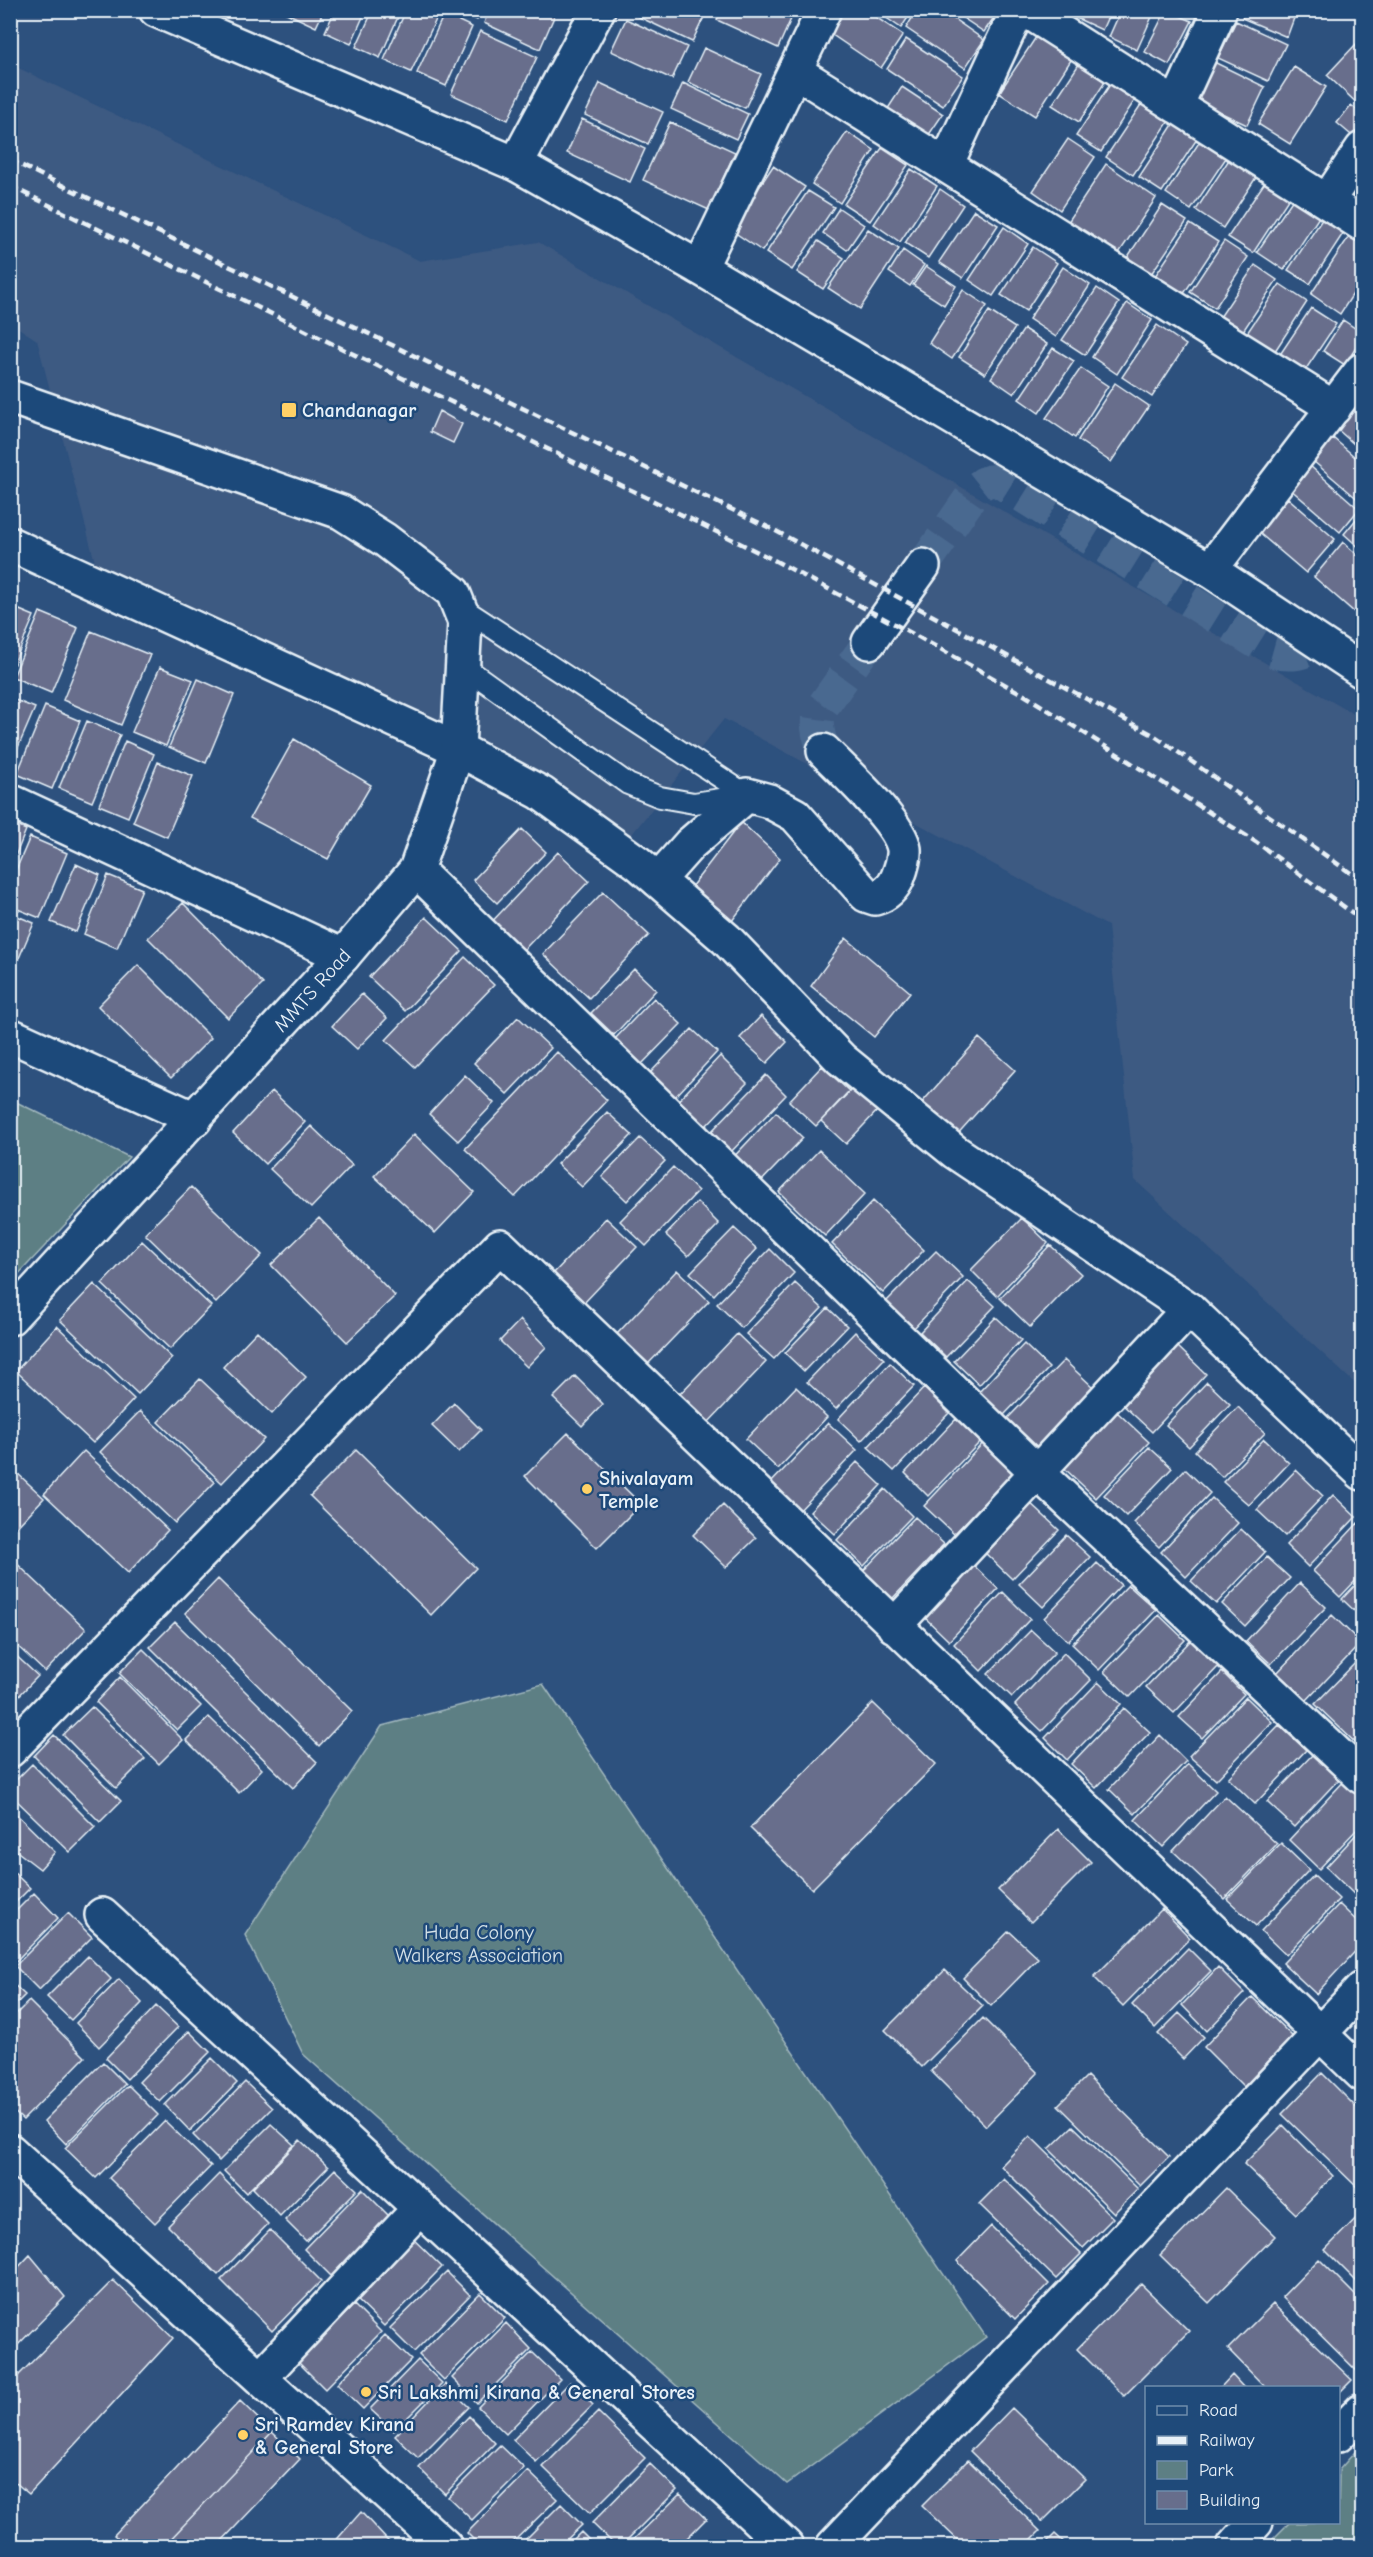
<svg xmlns="http://www.w3.org/2000/svg" width="1373" height="2557" viewBox="0 0 1373 2557" font-family="'Comic Neue',sans-serif">
	<rect width="100%" height="100%" fill="#2d517e"/>
	<filter id="ink" filterUnits="userSpaceOnUse"><feTurbulence type="fractalNoise" baseFrequency=".0167" numOctaves="2"/><feDisplacementMap in="SourceGraphic" scale="12" xChannelSelector="R" yChannelSelector="G"/><feConvolveMatrix kernelMatrix="1 2 1 2 8 2 1 2 1" color-interpolation-filters="sRGB"/></filter>
	<g filter="url(#ink)">
		<path fill="#3e5a82" d="M10 64 420 261 538 242 1362 719V1390L1135 1180 1108 926 724 719 624 844 101 585 37 340 11 323Z"/>
		<path fill="#5d7f84" stroke="#a2b8be" stroke-width="1.5" d="M10 1099 129 1157 11 1282H10Z
			M543 1684 986 2337 787 2484 303 2054 245 1935 382 1726Z
			M1362 2444V2546H1266L1289 2523 1338 2522 1339 2470Z"/>
		<path fill="#676e8c" stroke="#e8f1f8" stroke-width="1.5" d="M280 10H324L316 27Z
			M335 10H366L351 44 325 32Z
			M373 10H401L380 58 356 47Z
			M406 10 440 11 411 72 384 60Z
			M457 10H481L477 20Z
			M489 10H557L540 49 484 23Z
			M637 10H691L704 17 692 42 635 15Z
			M721 10H790L794 12 778 48 717 20Z
			M838 10H865L903 35 881 68 825 30Z
			M875 10H913L901 28Z
			M917 10H941L984 40 965 68 906 28Z
			M951 10H999L984 32Z
			M1059 10H1111L1102 30Z
			M1121 10H1155L1137 50 1109 37Z
			M1166 10 1192 21 1169 65 1145 52Z
			M1245 10H1297L1287 37 1242 18Z
			M444 14 472 27 446 86 417 73Z
			M626 19 687 47 672 79 611 51Z
			M1236 21 1286 44 1268 81 1218 58Z
			M480 31 537 57 508 120 451 94Z
			M1038 34 1073 57 1035 116 999 93Z
			M906 39 963 76 943 106 887 69Z
			M1356 44 1362 50V108L1327 75Z
			M704 48 761 74 745 108 688 82Z
			M1214 62 1265 87 1247 125 1196 101Z
			M1079 64 1105 82 1079 122 1052 105Z
			M1294 67 1326 87 1290 144 1258 124Z
			M1113 80 1137 97 1101 152 1076 136Z
			M600 83 663 112 648 144 585 115Z
			M683 83 748 114 736 139 671 109Z
			M902 87 943 114 928 136 887 110Z
			M1142 103 1169 121 1133 175 1106 157Z
			M1351 105 1362 114V133L1357 140 1337 123Z
			M582 119 645 149 630 182 567 153Z
			M670 122 735 152 709 210 643 180Z
			M1174 123 1197 139 1162 192 1139 177Z
			M847 132 874 150 840 203 812 184Z
			M1202 138 1228 155 1191 210 1166 193Z
			M1068 139 1095 157 1060 210 1033 191Z
			M882 148 908 165 870 221 844 204Z
			M1232 155 1259 173 1223 228 1196 210Z
			M1106 164 1156 198 1115 259 1066 225Z
			M773 166 805 187 762 251 731 230Z
			M911 169 937 186 900 242 874 224Z
			M1265 182 1289 198 1253 253 1228 237Z
			M940 189 963 205 928 258 905 243Z
			M808 191 834 207 792 270 766 253Z
			M1293 199 1319 217 1284 270 1257 252Z
			M1162 205 1187 221 1149 277 1125 261Z
			M839 208 864 225 847 250 823 233Z
			M974 210 998 225 963 278 939 262Z
			M1323 218 1344 232 1310 284 1288 270Z
			M1190 224 1218 242 1181 298 1153 279Z
			M1004 227 1028 244 993 296 969 280Z
			M868 229 899 249 860 309 828 288Z
			M1352 232 1362 239V280L1340 314 1311 294Z
			M818 241 844 258 823 289 797 272Z
			M1224 241 1248 257 1215 308 1190 292Z
			M1033 247 1057 263 1026 311 1001 295Z
			M903 250 924 265 910 286 889 272Z
			M1255 265 1277 280 1241 334 1218 320Z
			M926 266 956 286 944 305 913 285Z
			M1063 267 1090 285 1056 337 1029 319Z
			M1280 284 1307 302 1273 354 1245 336Z
			M1097 288 1119 303 1085 355 1062 340Z
			M963 290 987 306 952 359 929 343Z
			M1127 303 1152 320 1117 374 1092 357Z
			M1311 308 1336 324 1302 375 1277 359Z
			M989 311 1015 328 985 374 959 357Z
			M1343 320 1362 333V338L1345 365 1323 351Z
			M1157 325 1186 345 1152 397 1122 377Z
			M1024 329 1047 344 1014 394 991 378Z
			M1053 348 1074 361 1039 413 1019 399Z
			M1081 368 1108 386 1075 438 1046 418Z
			M1115 383 1149 406 1111 462 1078 440Z
			M1362 401V451L1338 430Z
			M439 411 462 424 453 443 430 432Z
			M1333 438 1362 463 1361 502 1313 461Z
			M1309 465 1359 509 1340 532 1289 488Z
			M1288 498 1335 539 1306 573 1258 532Z
			M1362 512V550L1344 534Z
			M1343 542 1362 559V619L1314 577Z
			M10 606 34 616 10 673Z
			M40 612 78 628 51 693 13 677Z
			M91 631 150 655 121 725 63 700Z
			M160 667 193 680 166 746 132 732Z
			M198 679 234 695 206 763 169 747Z
			M10 698 35 708 10 766Z
			M45 706 80 721 52 789 17 774Z
			M87 721 120 735 92 802 59 788Z
			M294 739 371 785 328 859 250 818Z
			M125 741 154 754 128 817 99 805Z
			M158 762 193 776 167 837 133 822Z
			M741 822 780 858 725 930 685 895Z
			M10 823 26 830 10 869Z
			M522 829 546 852 497 903 473 880Z
			M30 837 67 853 40 918 10 906V884Z
			M558 852 589 881 515 959 484 930Z
			M76 864 100 875 76 932 51 922Z
			M108 875 142 889 117 948 84 934Z
			M603 892 649 935 589 998 543 954Z
			M183 903 263 984 228 1018 148 938Z
			M10 913 34 923 10 979Z
			M426 917 462 951 405 1011 369 977Z
			M846 938 910 992 874 1037 811 986Z
			M465 957 494 985 415 1067 386 1040Z
			M138 965 211 1038 171 1078 98 1006Z
			M634 969 656 990 614 1035 591 1013Z
			M362 994 387 1018 357 1049 332 1026Z
			M654 998 681 1024 639 1067 612 1042Z
			M761 1016 787 1042 767 1063 740 1038Z
			M518 1017 551 1048 507 1094 474 1063Z
			M692 1029 717 1052 675 1097 650 1073Z
			M979 1038 1015 1070 954 1138 918 1107Z
			M557 1052 607 1100 515 1197 465 1149Z
			M720 1056 747 1083 704 1128 677 1102Z
			M822 1066 849 1091 816 1126 789 1101Z
			M465 1075 494 1103 458 1141 429 1114Z
			M766 1075 786 1095 728 1155 707 1136Z
			M854 1087 879 1109 846 1144 821 1121Z
			M272 1091 305 1122 265 1164 233 1133Z
			M607 1112 632 1135 582 1187 557 1164Z
			M776 1112 803 1138 753 1190 726 1165Z
			M311 1126 352 1165 311 1208 270 1169Z
			M414 1134 474 1192 435 1233 374 1176Z
			M640 1138 665 1161 627 1201 602 1177Z
			M819 1150 865 1194 825 1236 779 1192Z
			M673 1167 698 1191 646 1246 620 1221Z
			M191 1187 262 1255 216 1303 145 1234Z
			M873 1201 924 1250 883 1293 832 1244Z
			M697 1202 719 1224 688 1256 666 1235Z
			M319 1218 395 1296 347 1342 271 1265Z
			M606 1218 637 1247 583 1304 552 1275Z
			M1022 1218 1048 1243 997 1296 971 1270Z
			M734 1228 757 1249 714 1295 690 1273Z
			M142 1241 211 1306 170 1349 102 1284Z
			M1050 1245 1081 1274 1030 1327 1000 1298Z
			M770 1249 794 1273 742 1328 717 1304Z
			M936 1251 963 1277 912 1330 884 1304Z
			M677 1270 709 1301 648 1364 617 1334Z
			M968 1281 995 1306 946 1357 920 1332Z
			M795 1283 822 1308 774 1359 746 1334Z
			M94 1284 172 1358 138 1394 60 1320Z
			M828 1308 847 1326 804 1371 785 1353Z
			M996 1317 1021 1340 979 1385 954 1361Z
			M520 1320 546 1347 527 1367 500 1341Z
			M57 1326 134 1399 93 1443 16 1371Z
			M257 1331 306 1377 272 1414 223 1367Z
			M855 1332 884 1359 836 1409 807 1382Z
			M737 1334 766 1362 706 1425 677 1397Z
			M1024 1344 1049 1368 1004 1415 979 1392Z
			M1176 1345 1206 1374 1152 1432 1121 1403Z
			M1064 1360 1094 1388 1038 1448 1007 1419Z
			M890 1363 914 1386 861 1441 838 1419Z
			M575 1376 603 1404 582 1426 553 1398Z
			M200 1379 264 1439 222 1483 158 1422Z
			M1207 1382 1230 1404 1189 1447 1166 1425Z
			M796 1387 827 1417 778 1469 746 1439Z
			M924 1388 949 1413 894 1471 868 1447Z
			M454 1403 481 1430 459 1452 432 1426Z
			M1238 1407 1265 1433 1222 1477 1195 1451Z
			M140 1411 215 1482 175 1523 100 1452Z
			M1117 1412 1149 1442 1096 1498 1064 1468Z
			M956 1419 980 1442 928 1496 905 1473Z
			M828 1423 857 1450 797 1513 768 1486Z
			M568 1433 641 1504 597 1548 525 1476Z
			M1264 1439 1289 1463 1249 1505 1223 1482Z
			M983 1443 1014 1472 954 1534 924 1506Z
			M1149 1447 1172 1468 1126 1516 1104 1495Z
			M356 1450 476 1568 431 1615 310 1496Z
			M84 1451 168 1530 128 1573 44 1494Z
			M857 1462 881 1485 835 1534 810 1511Z
			M1185 1469 1210 1493 1159 1547 1134 1523Z
			M1296 1470 1323 1496 1285 1536 1257 1510Z
			M16 1472 44 1498 10 1534V1478Z
			M885 1489 912 1516 864 1566 837 1540Z
			M1333 1495 1356 1517 1308 1567 1286 1545Z
			M1212 1498 1238 1523 1186 1577 1161 1552Z
			M1027 1500 1059 1530 1012 1579 981 1549Z
			M723 1505 756 1538 726 1567 693 1535Z
			M915 1517 944 1544 892 1599 863 1571Z
			M1358 1523 1362 1527V1574L1340 1597 1313 1571Z
			M1241 1529 1265 1552 1216 1604 1191 1581Z
			M1066 1535 1090 1557 1043 1607 1019 1584Z
			M10 1557 86 1629 45 1672 10 1639Z
			M1267 1557 1290 1578 1245 1626 1222 1604Z
			M967 1559 998 1589 949 1641 918 1611Z
			M1097 1563 1121 1585 1068 1641 1044 1618Z
			M1362 1578V1618L1342 1599Z
			M218 1579 352 1711 319 1746 185 1613Z
			M1300 1583 1326 1607 1271 1664 1246 1641Z
			M1128 1585 1156 1610 1099 1670 1072 1644Z
			M1003 1592 1030 1619 981 1671 954 1644Z
			M1159 1615 1185 1640 1130 1697 1104 1672Z
			M1332 1615 1361 1643 1306 1701 1277 1673Z
			M175 1622 317 1762 293 1788 150 1647Z
			M1031 1630 1055 1652 1012 1697 988 1674Z
			M1191 1640 1219 1666 1174 1713 1146 1687Z
			M143 1649 201 1706 177 1730 119 1673Z
			M10 1650 38 1676 10 1705Z
			M1064 1653 1091 1680 1042 1731 1015 1705Z
			M1361 1657 1362 1659V1749L1315 1704Z
			M1222 1672 1244 1694 1202 1738 1179 1717Z
			M120 1677 183 1740 159 1764 96 1702Z
			M1098 1682 1121 1704 1067 1760 1045 1738Z
			M1246 1697 1272 1722 1216 1780 1189 1756Z
			M873 1703 936 1764 812 1889 750 1828Z
			M92 1707 145 1759 116 1788 63 1735Z
			M1124 1708 1150 1732 1096 1788 1071 1764Z
			M209 1717 262 1769 239 1793 186 1740Z
			M1279 1725 1306 1750 1255 1804 1228 1778Z
			M54 1735 121 1801 100 1822 34 1756Z
			M1160 1735 1186 1761 1135 1814 1109 1789Z
			M1313 1754 1339 1779 1294 1827 1267 1802Z
			M32 1764 95 1827 70 1852 10 1794V1786Z
			M1188 1764 1216 1791 1163 1847 1135 1820Z
			M1347 1778 1362 1793V1824L1319 1869 1289 1840Z
			M1225 1796 1277 1844 1224 1899 1173 1851Z
			M10 1808 55 1852 40 1869 10 1846Z
			M1362 1828V1902L1326 1867Z
			M1058 1829 1091 1862 1031 1922 998 1890Z
			M1281 1843 1309 1870 1256 1926 1227 1899Z
			M10 1869 30 1888 10 1908Z
			M1314 1875 1339 1899 1286 1955 1261 1931Z
			M34 1893 58 1918 12 1965 10 1917Z
			M1339 1904 1362 1926V1944L1316 1994 1283 1963Z
			M1162 1909 1190 1938 1123 2006 1094 1977Z
			M68 1913 92 1937 39 1990 15 1966Z
			M1009 1931 1038 1958 991 2006 963 1978Z
			M1188 1948 1211 1971 1155 2028 1132 2005Z
			M88 1956 111 1979 71 2020 47 1997Z
			M1218 1967 1244 1993 1207 2031 1182 2005Z
			M945 1970 983 2006 922 2067 885 2030Z
			M119 1979 142 2003 99 2047 76 2023Z
			M10 1981 25 1995 10 2010Z
			M1252 1997 1293 2037 1244 2087 1204 2047Z
			M29 2001 85 2057 23 2120 10 2108V2020Z
			M156 2006 178 2027 127 2079 106 2058Z
			M1179 2013 1204 2037 1183 2059 1158 2034Z
			M983 2018 1038 2073 986 2126 931 2071Z
			M189 2031 210 2052 160 2102 139 2082Z
			M212 2058 237 2083 190 2131 165 2105Z
			M103 2062 125 2084 66 2144 44 2121Z
			M1322 2073 1362 2113V2192L1282 2114Z
			M1087 2076 1169 2157 1140 2186 1058 2105Z
			M245 2082 272 2108 219 2161 193 2135Z
			M128 2085 158 2115 96 2178 65 2148Z
			M165 2121 211 2166 155 2223 109 2178Z
			M271 2124 294 2145 246 2193 224 2171Z
			M1283 2125 1333 2176 1296 2214 1244 2164Z
			M1073 2126 1138 2189 1114 2213 1049 2149Z
			M1030 2136 1113 2218 1083 2248 1001 2166Z
			M300 2140 328 2167 280 2216 253 2188Z
			M335 2169 357 2190 306 2241 285 2220Z
			M219 2174 268 2224 218 2275 168 2226Z
			M1004 2179 1081 2254 1056 2279 979 2204Z
			M1226 2188 1275 2236 1209 2303 1160 2255Z
			M362 2189 393 2220 335 2280 304 2249Z
			M1362 2212V2287L1325 2250Z
			M991 2226 1049 2284 1015 2319 957 2261Z
			M270 2230 321 2281 272 2331 221 2280Z
			M407 2233 442 2267 384 2326 349 2292Z
			M30 2255 65 2297 10 2353V2276Z
			M1319 2259 1362 2302V2371L1360 2374 1282 2297Z
			M447 2272 470 2295 414 2352 390 2328Z
			M113 2280 173 2338 29 2494 10 2478V2384Z
			M1141 2284 1189 2331 1124 2396 1077 2349Z
			M480 2293 505 2318 444 2380 419 2355Z
			M1273 2304 1352 2380 1338 2394V2388H1266L1228 2349Z
			M354 2305 381 2332 325 2389 298 2362Z
			M506 2323 531 2349 477 2403 452 2378Z
			M385 2335 411 2360 363 2409 337 2384Z
			M532 2352 560 2379 506 2434 478 2407Z
			M418 2360 442 2383 394 2431 370 2409Z
			M1232 2375 1244 2388H1220Z
			M570 2382 593 2405 536 2462 513 2440Z
			M445 2384 469 2407 418 2458 395 2436Z
			M240 2401 272 2432 164 2546H126L114 2535Z
			M1012 2408 1085 2479 1042 2522 970 2451Z
			M598 2412 645 2458 590 2513 543 2467Z
			M469 2416 495 2443 445 2494 419 2468Z
			M272 2432 300 2459 217 2546H164Z
			M500 2445 524 2468 472 2520 448 2497Z
			M968 2460 1040 2531 1025 2546H964L922 2506Z
			M650 2464 677 2490 621 2546H616L592 2523Z
			M528 2471 557 2499 509 2546H480L467 2533Z
			M680 2494 706 2519 679 2546H627Z
			M561 2504 582 2525 560 2546H519Z
			M361 2512 387 2540 393 2546H331Z
			M581 2532 595 2546H567Z
			M1055 2534 1068 2546H1043Z"/>
		<g fill="none" stroke-linecap="round" stroke-linejoin="round">
			<path stroke="#496990" stroke-width="33" stroke-dasharray="33 16" stroke-linecap="butt" d="M923 566 977 488C985 481 990 479 1000 482L1270 651C1290 657 1302 655 1320 643
				M824 751C819 736 814 725 820 710L869 642"/>
			<defs>
				<path id="lane" d="M461 607 747 795
					M462 665 628 784 660 797 694 803 741 796"/>
				<path id="street" d="M1026 10 1362 224
					M795 71 1334 408
					M1176 106 1220 10
					M516 164 598 10
					M946 165 1018 10
					M1327 201 1362 149
					M700 268 824 10
					M10 544 458 749
					M1210 570 1362 370
					M869 642 923 566
					M10 801 343 956
					M416 870 1038 1473 1362 1777
					M658 880 690 844 747 795 769 801 795 815 866 895 875 898C886 895 894 887 898 877 901 869 905 858 904 849 900 822 844 772 824 751
					M10 1035 195 1119
					M894 1626 1189 1309
					M10 1750 500 1246 1362 2074
					M102 1915 786 2546
					M10 2151 445 2546
					M260 2378 420 2208
					M1338 2435 1362 2410
					M833 2546 1362 1989
					M1234 2546 1256 2522"/>
				<path id="secondary" d="M156 10 516 164 700 268 1210 570 1362 671
					M10 397 341 512 385 540 453 592 465 622 458 749 416 870 343 956 10 1318
					M458 749 541 793 638 863 726 939 841 1059 955 1152 1189 1309 1362 1473"/>
			</defs>
			<use href="#lane" stroke="#e8f1f8" stroke-width="24"/>
			<use href="#street" stroke="#e8f1f8" stroke-width="38"/>
			<use href="#secondary" stroke="#e8f1f8" stroke-width="38"/>
			<use href="#lane" stroke="#1f4a7a" stroke-width="20"/>
			<use href="#street" stroke="#1f4a7a" stroke-width="33"/>
			<use href="#secondary" stroke="#1f4a7a" stroke-width="33"/>
			<path stroke="#e8f1f8" stroke-width="4.5" stroke-dasharray="9 4.5" stroke-linecap="butt" d="M10 160 774 530 1155 736 1362 881
				M10 186 770 558 902 628 1026 696 1256 842 1362 920"/>
		</g>
	</g>
	<g fill="#ffd166" stroke="#1f4a7a" stroke-width="2">
		<rect x="281" y="402" width="16" height="16" rx="3"/>
		<circle cx="587" cy="1489" r="6"/>
		<circle cx="366" cy="2392" r="6"/>
		<circle cx="243" cy="2435" r="6"/>
	</g>
	<g text-anchor="middle" stroke-width="5" stroke-linejoin="round" paint-order="stroke">
		<g font-size="20" font-weight="bold" fill="#e8f1f8" stroke="#1f4a7a" text-anchor="start">
			<text x="302" y="417">Chandanagar</text>
			<text x="599" y="1485">Shivalayam<tspan x="599" dy="23">Temple</tspan></text>
			<text x="378" y="2399">Sri Lakshmi Kirana &amp; General Stores</text>
			<text x="255" y="2431">Sri Ramdev Kirana<tspan x="255" dy="23">&amp; General Store</tspan></text>
		</g>
		<g font-size="20" fill="#e8f1f8" stroke="#1f4a7a">
			<text transform="translate(312 990) rotate(-48)" y="7">MMTS Road</text>
		</g>
		<g font-size="20" fill="#d3e0e7" stroke="#1f4a7a">
			<text x="479" y="1939">Huda Colony<tspan x="479" dy="23">Walkers Association</tspan></text>
		</g>
	</g>
	<rect width="1373" height="2557" fill="none" stroke="#1f4a7a" stroke-width="36"/>
	<rect x="18" y="18" width="1337" height="2521" fill="none" stroke="#e8f1f8" stroke-width="2" filter="url(#ink)"/>
	<rect x="1145" y="2386" width="195" height="138" fill="#1f4a7a" stroke="#6f8dac" stroke-width="1.5"/>
	<rect x="1157" y="2406" width="30" height="9" fill="#1f4a7a" stroke="#6f8dac" stroke-width="1.5"/>
	<text x="1199" y="2416" font-size="18" fill="#e8f1f8">Road</text>
	<rect x="1157" y="2436" width="30" height="9" fill="#e8f1f8" stroke="#6f8dac" stroke-width="1.5"/>
	<text x="1199" y="2446" font-size="18" fill="#e8f1f8">Railway</text>
	<rect x="1157" y="2461" width="30" height="18" fill="#5d7f84" stroke="#6f8dac" stroke-width="1.5"/>
	<text x="1199" y="2476" font-size="18" fill="#e8f1f8">Park</text>
	<rect x="1157" y="2491" width="30" height="18" fill="#676e8c" stroke="#6f8dac" stroke-width="1.5"/>
	<text x="1199" y="2506" font-size="18" fill="#e8f1f8">Building</text>
</svg>
